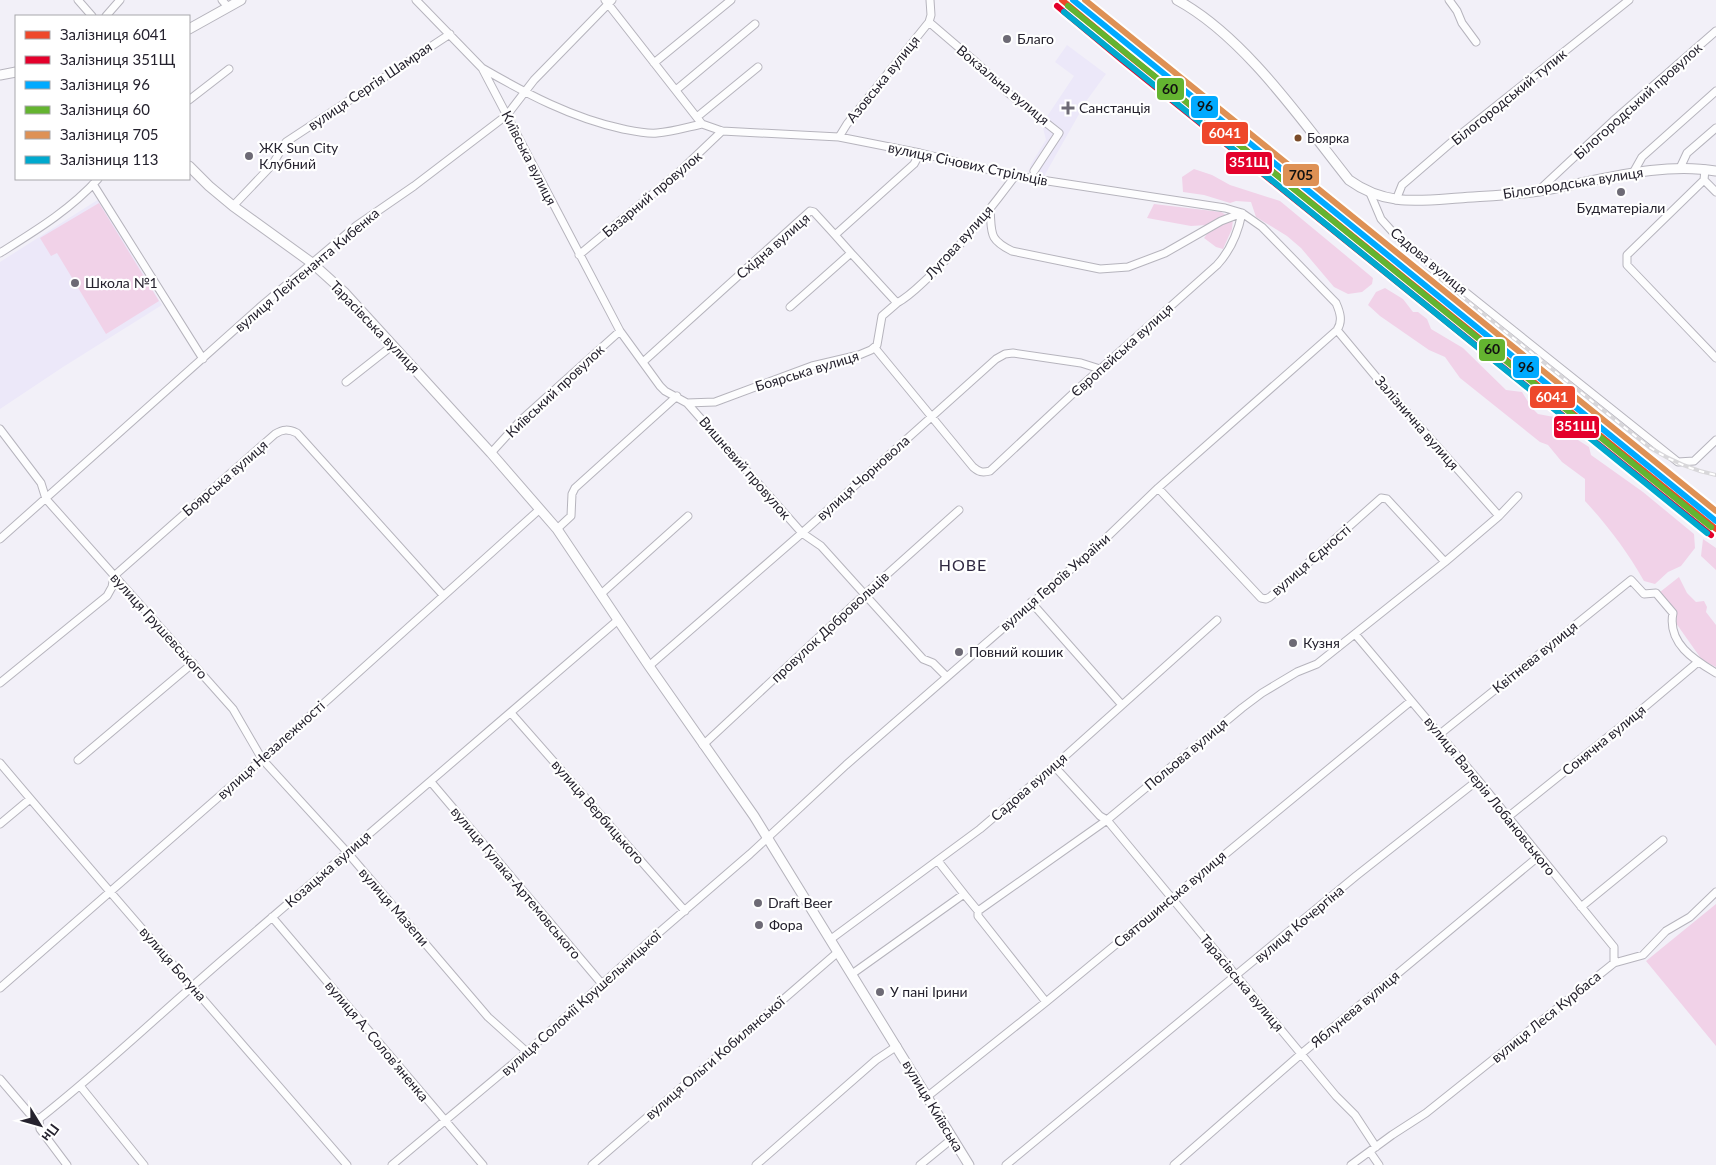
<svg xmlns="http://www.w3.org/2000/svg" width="1716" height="1165" viewBox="0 0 1716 1165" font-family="Lato,sans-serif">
	<rect width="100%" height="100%" fill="#f2f0f8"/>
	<path fill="#ece8f9" d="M1067 45 1106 74 1087 100 1043 178 1028 176 1031 164 1046 140 1042 124 1074 76 1055 62Z
		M99 199 162 305 63 367 0 409V262Z"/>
	<path fill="#f1d2e8" d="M1194 169 1212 175 1230 185 1280 201 1373 278 1372 284 1362 292 1348 294 1334 287 1301 248 1287 236 1256 217 1251 202 1236 201 1230 203 1204 195 1183 192 1182 177Z
		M99 203 159 301 106 334 57 253 51 256 40 238Z
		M1154 204 1221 212 1233 219 1232 229 1223 249 1216 247 1204 238 1209 231 1207 225 1191 226 1147 218Z
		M1385 288 1403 299 1413 312H1418L1427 319 1431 329 1463 348 1506 390 1522 392 1532 408 1538 414 1554 417 1567 433 1589 447 1591 455 1643 492 1694 534 1695 548 1681 566 1668 572 1655 584 1644 581C1627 551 1608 526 1585 501V479L1562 462 1548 445 1540 442 1460 378 1445 357 1429 350 1380 316 1368 305 1376 292Z
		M1703 539 1716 548V570L1701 556Z
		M1679 577 1687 593 1696 602 1704 601 1707 607 1706 612 1716 625V667L1702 660 1659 599 1660 592Z
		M1716 904V1046L1646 961Z"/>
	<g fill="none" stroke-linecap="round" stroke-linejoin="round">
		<defs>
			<path id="minor" d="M78 0 92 16
				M222 0 228 7
				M416 0 482 68 620 331 660 386 665 391 687 403 802 533 821 546 923 659 933 663 947 677
				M930 0 931 15 929 22 978 64 1007 92 1059 133 1034 171
				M1449 0 1457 11 1462 23 1476 42
				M106 16 120 0
				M654 63 731 0
				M482 68C527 94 572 118 623 129 633 131 646 134 657 133 672 132 688 127 702 124
				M676 90 755 24
				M189 100 229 69
				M697 117 758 67
				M839 137 847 124 929 22
				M1680 168 1687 153 1716 128
				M1705 169 1704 180 1627 255V265L1716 358
				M1633 173 1642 157 1716 91
				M1704 180 1716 192
				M93 184 203 359
				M1538 191 1613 121 1716 31
				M1370 193 1381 219 1399 239 1678 462 1694 461 1716 440
				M1396 200 1402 185 1461 134 1629 0
				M233 206 272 165 286 142 450 34
				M990 209C992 233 988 239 1012 251L1100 269 1128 267 1165 253 1221 221 1242 213
				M835 235 851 253
				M0 253C35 231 70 210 98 179
				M579 255 679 172 722 131
				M897 303C910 296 919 286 930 276 962 245 989 211 1015 176
				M1337 330 1382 384 1499 516
				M875 348 973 467C979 472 982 473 990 471L1080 387 1217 265C1231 250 1238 233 1242 213
				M643 362 810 211 814 212 835 235 914 164 920 153
				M346 382 393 345
				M687 403 715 402 812 366 859 355 871 350 877 345 882 316 897 303 851 253 790 307
				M0 429 41 483 46 499 233 709 262 759 347 852 488 1017 527 1052
				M491 453 521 420 620 331
				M1158 488 1261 598 1266 599 1270 597 1381 498 1387 499 1445 562
				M557 529 571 516 572 494 575 488 677 396
				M0 539 259 308 356 226 414 186 507 115 534 80 612 0
				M601 594 688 516
				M1031 602 1122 705
				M1355 634 1478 780 1614 947V963
				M649 666 802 533 996 359 1005 354 1013 353 1081 363 1100 369
				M0 683 107 596 112 587 114 576 275 434C283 429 288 429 297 433L443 595
				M511 713 685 911
				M1440 734 1631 580 1644 594 1656 593 1673 613C1667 643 1694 660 1716 673
				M703 745 864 595 959 510
				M78 760 193 663
				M0 763C114 898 231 1031 347 1165
				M1054 766 1100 816 1107 820 1336 1096 1355 1115 1376 1147
				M431 782 602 984
				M1508 817 1634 716 1698 662
				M0 824 30 799
				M938 861 964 894
				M1581 907 1663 840
				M978 911V916L1046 1002
				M272 917 483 1165
				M831 939 980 829 1054 766 1217 620
				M852 974 964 894 978 911 1107 820 1242 708 1262 693 1297 672 1317 664 1445 562 1499 516 1518 496
				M0 988 262 759 540 509
				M0 1079 29 1113 39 1119
				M81 1087 144 1165
				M928 1096 1046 1002 1411 701
				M39 1119C104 1068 164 1010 227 956 357 843 488 732 618 620
				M39 1119 40 1129 67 1165
				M1370 1152 1379 1165
				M392 1165 527 1052 655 936 750 854 846 765 1102 542 1158 488 1337 330C1343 321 1340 312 1336 303L1262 227 1242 213 1225 208 1015 176 920 153 839 137 722 131 702 124 605 0
				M592 1165 838 952
				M756 1165 876 1060 897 1046
				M920 1165 953 1138
				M1006 1165 1356 876 1478 780
				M1174 1165 1301 1054 1539 856
				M1351 1165 1392 1135 1426 1113 1614 963 1643 955 1666 931 1690 917 1716 892"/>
			<path id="tertiary" d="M1177 0C1244 36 1302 121 1349 180 1385 206 1417 201 1459 198 1485 196 1512 195 1539 191 1595 182 1659 161 1716 171
				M189 29 241 0
				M0 75 16 72
				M189 166 209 186 233 206 312 263 344 292 491 453 557 529 649 666 754 816 969 1165"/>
		</defs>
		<use href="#minor" stroke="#b6b4bd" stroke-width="9"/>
		<use href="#tertiary" stroke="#b6b4bd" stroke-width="11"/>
		<use href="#minor" stroke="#fdfdfe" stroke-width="7"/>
		<use href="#tertiary" stroke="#fdfdfe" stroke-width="9"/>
		<defs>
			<path id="rail" d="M1406 259 1446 284 1649 447C1671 461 1691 470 1716 475"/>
		</defs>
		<use href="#rail" stroke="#d8d7da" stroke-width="4"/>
		<use href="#rail" stroke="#fff" stroke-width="2" stroke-dasharray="5.5" stroke-linecap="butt"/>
		<defs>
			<path id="rail-1" d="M1062 0 1128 55 1716 529"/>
			<path id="rail-2" d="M1057 6 1123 61 1711 535"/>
			<path id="rail-3" d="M1073 0 1716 521"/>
			<path id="rail-4" d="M1068 6 1711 527"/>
			<path id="rail-5" d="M1085 0 1716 511"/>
			<path id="rail-6" d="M1064 12 1707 533"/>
		</defs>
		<use href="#rail-1" stroke="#fff" stroke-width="10"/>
		<use href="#rail-2" stroke="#fff" stroke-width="10"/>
		<use href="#rail-3" stroke="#fff" stroke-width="10"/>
		<use href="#rail-4" stroke="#fff" stroke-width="10"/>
		<use href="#rail-5" stroke="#fff" stroke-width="10"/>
		<use href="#rail-6" stroke="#fff" stroke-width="10"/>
		<use href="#rail-1" stroke="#ee482b" stroke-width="6"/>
		<use href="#rail-2" stroke="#e4002b" stroke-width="6"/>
		<use href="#rail-3" stroke="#0af" stroke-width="6"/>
		<use href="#rail-4" stroke="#64b430" stroke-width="6"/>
		<use href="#rail-5" stroke="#de9155" stroke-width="6"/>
		<use href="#rail-6" stroke="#00a9ce" stroke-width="6"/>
	</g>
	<g fill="#6d6a75" stroke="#fff" stroke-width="2">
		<circle cx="1007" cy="39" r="5"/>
		<path d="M1065.5 100.5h5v5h5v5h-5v5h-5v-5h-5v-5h5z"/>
		<circle cx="249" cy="156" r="5"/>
		<circle cx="1621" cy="192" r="5"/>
		<circle cx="75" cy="283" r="5"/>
		<circle cx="1293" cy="643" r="5"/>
		<circle cx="959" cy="652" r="5"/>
		<circle cx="758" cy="903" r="5"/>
		<circle cx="759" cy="925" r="5"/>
		<circle cx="880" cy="992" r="5"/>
	</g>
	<circle fill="#7a4b2a" stroke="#fff" stroke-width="2" cx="1298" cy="138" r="4.5"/>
	<g text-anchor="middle" stroke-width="4.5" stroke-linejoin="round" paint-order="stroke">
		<g font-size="13" fill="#25222e" stroke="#fff" text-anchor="start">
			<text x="1307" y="143">Боярка</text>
		</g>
		<g font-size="14" fill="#25222e" stroke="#fff" text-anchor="start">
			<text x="1017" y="44">Благо</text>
			<text x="1079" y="113">Санстанція</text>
			<text x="259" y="153">ЖК Sun City<tspan x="259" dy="16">Клубний</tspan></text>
			<text x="1621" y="213" text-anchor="middle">Будматеріали</text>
			<text x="85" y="288">Школа №1</text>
			<text x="1303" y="648">Кузня</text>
			<text x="969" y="657">Повний кошик</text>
			<text x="768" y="908">Draft Beer</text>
			<text x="769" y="930">Фора</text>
			<text x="890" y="997">У пані Ірини</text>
		</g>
		<g font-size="14" fill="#25222e" stroke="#fff">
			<text transform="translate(883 79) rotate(-51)" y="5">Азовська вулиця</text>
			<text transform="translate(1003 85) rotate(40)" y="5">Вокзальна вулиця</text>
			<text transform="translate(370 86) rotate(-34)" y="5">вулиця Сергія Шамрая</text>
			<text transform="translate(1509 97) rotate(-39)" y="5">Білогородський тупик</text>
			<text transform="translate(1638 101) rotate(-42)" y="5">Білогородський провулок</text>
			<text transform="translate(529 158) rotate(63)" y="5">Київська вулиця</text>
			<text transform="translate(968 164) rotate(12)" y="5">вулиця Січових Стрільців</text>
			<text transform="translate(1573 183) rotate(-9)" y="5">Білогородська вулиця</text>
			<text transform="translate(652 194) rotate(-40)" y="5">Базарний провулок</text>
			<text transform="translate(959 242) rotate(-48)" y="5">Лугова вулиця</text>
			<text transform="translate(773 246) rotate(-41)" y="5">Східна вулиця</text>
			<text transform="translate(1429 261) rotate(40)" y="5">Садова вулиця</text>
			<text transform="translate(307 270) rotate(-40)" y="5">вулиця Лейтенанта Кибенка</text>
			<text transform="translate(375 327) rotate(46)" y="5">Тарасівська вулиця</text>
			<text transform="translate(1122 350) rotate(-42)" y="5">Європейська вулиця</text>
			<text transform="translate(807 371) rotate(-17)" y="5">Боярська вулиця</text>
			<text transform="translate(555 391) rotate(-43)" y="5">Київський провулок</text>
			<text transform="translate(1417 423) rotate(49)" y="5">Залізнична вулиця</text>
			<text transform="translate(745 468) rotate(49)" y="5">Вишневий провулок</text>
			<text transform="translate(225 478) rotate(-41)" y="5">Боярська вулиця</text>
			<text transform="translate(863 478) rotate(-42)" y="5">вулиця Чорновола</text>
			<text transform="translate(1311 560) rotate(-41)" y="5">вулиця Єдності</text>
			<text transform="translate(1055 582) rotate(-41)" y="5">вулиця Героїв України</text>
			<text transform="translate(159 626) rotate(48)" y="5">вулиця Грушевського</text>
			<text transform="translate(830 627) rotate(-43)" y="5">провулок Добровольців</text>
			<text transform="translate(1535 657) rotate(-39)" y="5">Квітнева вулиця</text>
			<text transform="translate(1604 740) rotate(-39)" y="5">Сонячна вулиця</text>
			<text transform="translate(271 750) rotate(-42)" y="5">вулиця Незалежності</text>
			<text transform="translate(1186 754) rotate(-40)" y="5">Польова вулиця</text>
			<text transform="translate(1029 787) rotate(-41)" y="5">Садова вулиця</text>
			<text transform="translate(1490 796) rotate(51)" y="5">вулиця Валерія Лобановського</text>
			<text transform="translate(598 812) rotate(49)" y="5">вулиця Вербицького</text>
			<text transform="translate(328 869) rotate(-41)" y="5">Козацька вулиця</text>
			<text transform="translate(516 883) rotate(50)" y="5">вулиця Гулака-Артемовського</text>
			<text transform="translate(1170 899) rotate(-40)" y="5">Святошинська вулиця</text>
			<text transform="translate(394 907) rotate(49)" y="5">вулиця Мазепи</text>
			<text transform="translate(1299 924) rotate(-40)" y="5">вулиця Кочергіна</text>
			<text transform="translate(173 964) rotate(49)" y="5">вулиця Богуна</text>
			<text transform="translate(1242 983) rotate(50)" y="5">Тарасівська вулиця</text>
			<text transform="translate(581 1003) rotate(-42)" y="5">вулиця Соломії Крушельницької</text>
			<text transform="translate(1355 1009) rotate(-40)" y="5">Яблунева вулиця</text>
			<text transform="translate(1546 1017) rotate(-39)" y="5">вулиця Леся Курбаса</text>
			<text transform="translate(377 1041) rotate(50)" y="5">вулиця А. Соловʼяненка</text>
			<text transform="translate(715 1058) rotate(-41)" y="5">вулиця Ольги Кобилянської</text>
			<text transform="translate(933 1106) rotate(59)" y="5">вулиця Київська</text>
		</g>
		<g font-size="16" letter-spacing="1" fill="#302942" stroke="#fff">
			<text x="963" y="571">НОВЕ</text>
		</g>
	</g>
	<g stroke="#fff" stroke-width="2">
		<rect x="1156" y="77" width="29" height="24" rx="5" fill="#64b430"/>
		<rect x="1190" y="95" width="29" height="24" rx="5" fill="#0af"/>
		<rect x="1201" y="121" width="48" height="24" rx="5" fill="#ee482b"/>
		<rect x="1225" y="151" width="48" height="24" rx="5" fill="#e4002b"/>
		<rect x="1282" y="163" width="38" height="24" rx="5" fill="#de9155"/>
		<rect x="1478" y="338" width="28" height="24" rx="5" fill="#64b430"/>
		<rect x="1512" y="355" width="28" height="24" rx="5" fill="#0af"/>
		<rect x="1529" y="385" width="47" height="24" rx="5" fill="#ee482b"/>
		<rect x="1553" y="415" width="47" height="24" rx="5" fill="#e4002b"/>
	</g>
	<g font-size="14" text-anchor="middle" font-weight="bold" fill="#fff">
		<text x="1225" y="138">6041</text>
		<text x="1249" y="167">351Щ</text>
		<text x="1552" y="402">6041</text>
		<text x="1576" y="431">351Щ</text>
	</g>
	<g font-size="14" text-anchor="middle" font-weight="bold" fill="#111">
		<text x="1170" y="94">60</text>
		<text x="1205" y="111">96</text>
		<text x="1301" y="180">705</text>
		<text x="1492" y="354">60</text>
		<text x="1526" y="372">96</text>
	</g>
	<rect x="15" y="15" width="175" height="165" fill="#ffffff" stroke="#a8a7ab"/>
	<rect x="25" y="31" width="25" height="8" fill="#ee482b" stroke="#a8a7ab"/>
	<text x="60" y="40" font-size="15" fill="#25222e">Залізниця 6041</text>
	<rect x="25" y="56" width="25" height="8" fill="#e4002b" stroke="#a8a7ab"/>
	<text x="60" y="65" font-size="15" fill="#25222e">Залізниця 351Щ</text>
	<rect x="25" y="81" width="25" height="8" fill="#00aaff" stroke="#a8a7ab"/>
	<text x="60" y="90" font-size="15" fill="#25222e">Залізниця 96</text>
	<rect x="25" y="106" width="25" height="8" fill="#64b430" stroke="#a8a7ab"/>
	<text x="60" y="115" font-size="15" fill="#25222e">Залізниця 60</text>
	<rect x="25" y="131" width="25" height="8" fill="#de9155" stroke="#a8a7ab"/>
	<text x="60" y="140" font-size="15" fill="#25222e">Залізниця 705</text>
	<rect x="25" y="156" width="25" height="8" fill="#00a9ce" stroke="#a8a7ab"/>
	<text x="60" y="165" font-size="15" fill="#25222e">Залізниця 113</text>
	<g transform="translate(40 1125) rotate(127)" stroke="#ffffff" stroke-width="4" paint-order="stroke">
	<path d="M0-4L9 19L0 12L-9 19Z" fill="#25222e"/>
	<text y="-8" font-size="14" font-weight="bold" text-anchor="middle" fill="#25222e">Пн</text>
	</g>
</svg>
